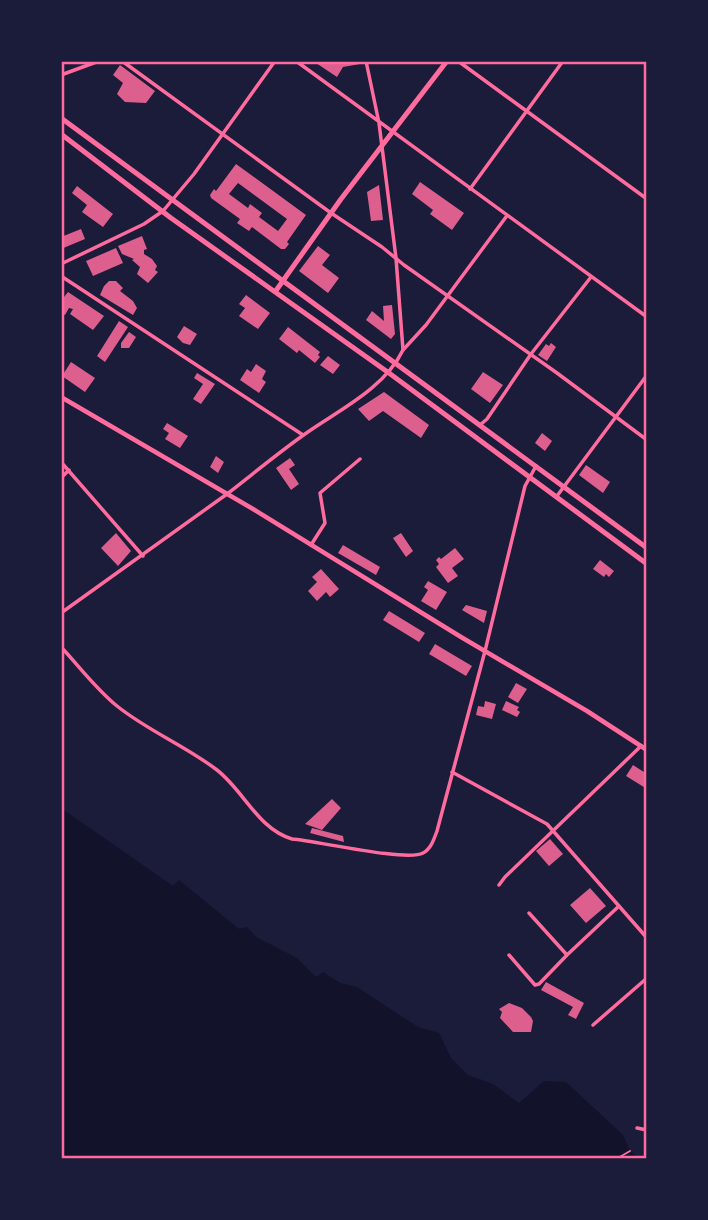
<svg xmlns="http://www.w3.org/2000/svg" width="708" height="1220" viewBox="0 0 708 1220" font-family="'Playfair Display',serif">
	<rect width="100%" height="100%" fill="#1b1b3a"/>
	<path fill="#12122b" d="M61 808 173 886 179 880 239 929 247 927 256 937 297 958 316 977 323 972 340 983 357 987 418 1027 439 1033 451 1058 468 1075 493 1084 519 1103 544 1081 566 1082 623 1135 630 1151 637 1157 635 1159H61Z"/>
	<path fill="#dd5f8e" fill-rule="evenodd" d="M313 61H338L341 63V61H360V64L343 67 337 77Z
		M120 65 155 91 146 103 125 102 117 94 123 83 113 75Z
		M236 164 306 215 287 242 289 244 285 249H281L252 227 249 231 237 223 240 219 211 198 210 195 214 189 216 191ZM238 183 287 219 278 231 259 217 262 213 250 204 248 208 229 194Z
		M420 182 464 213 452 230 430 214 433 210 412 194Z
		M379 185 383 220 371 221 367 192Z
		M77 186 113 214 103 227 82 212 87 205 72 193Z
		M81 229 85 239 61 249V237Z
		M142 236 147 249 144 250V254L152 259 157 266 155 270 158 272 148 283 137 274 140 267 132 260 134 259 122 254 118 246Z
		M318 246 330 255 322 265 339 278 328 293 299 271Z
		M116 248 123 263 93 276 86 261Z
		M109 281H116L123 288 120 291 133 301 137 308 133 315 100 295 104 286Z
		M68 292 104 316 93 330 70 314 73 309 69 308 65 315 61 313V301Z
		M246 295 270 313 258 329 239 316 245 308 239 304Z
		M392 305 395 334 391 339 366 320 372 311 384 321 383 306Z
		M119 321 128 327 105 362 97 356Z
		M184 326 197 334 190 345 183 343 177 337Z
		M288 327 320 352 318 355 320 357 315 363 299 350 297 353 279 339Z
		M129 332 136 337 129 348H121V343Z
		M551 343 556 347 547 361 538 355 546 344 549 346Z
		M328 356 340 365 333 374 320 365Z
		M71 362 95 378 85 392 62 376Z
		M256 364 266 371 262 379 266 382 259 393 240 380 247 369 251 372Z
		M483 372 503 385 490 403 471 389Z
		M197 373 215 384 201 404 193 399 203 384 194 378Z
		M384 392 429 425 421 438 383 411 369 421 358 409Z
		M167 423 188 436 180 448 165 439 169 433 163 429Z
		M542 433 552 441 545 451 535 443Z
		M216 456 224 462 218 473 210 467Z
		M290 458 295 465 289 469 299 484 291 490 276 468Z
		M586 465 610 482 603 493 579 475Z
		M116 533 131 551 118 566 101 548Z
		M401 533 413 551 406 557 393 538Z
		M343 545 380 567 376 575 338 553Z
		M455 548 464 559 452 568 458 576 448 583 436 567 439 564 436 560 439 557 441 559Z
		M600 560 614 571 609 577 606 574 604 577 593 569Z
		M321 569 339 589 330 597 326 592 317 601 308 591 317 582 312 577Z
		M428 581 447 592 436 610 421 601 428 590 424 587Z
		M466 605 487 611 484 623 462 610Z
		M389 611 425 633 419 642 383 620Z
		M435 644 472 666 466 676 429 654Z
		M516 683 527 689 518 703 508 697Z
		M485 701 496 704 492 719 476 715 478 706 484 707Z
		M506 701 519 707 517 710 520 712 517 717 502 710Z
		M633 765 647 774V789L626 776Z
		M332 799 341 808 322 830 305 824Z
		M312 828 343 836 344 842 310 833Z
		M550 839 563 854 549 866 536 851Z
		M590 888 606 906 586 923 570 905Z
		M546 982 584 1003 576 1019 568 1015 573 1007 541 990Z
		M509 1003 522 1008 531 1017 533 1021 531 1032H513L500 1018 502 1012 499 1009Z"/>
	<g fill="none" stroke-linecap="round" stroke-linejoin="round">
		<path stroke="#ff6b9d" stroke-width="2" d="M618 1158 630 1151"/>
		<path stroke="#ff6b9d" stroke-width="3.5" d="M458 61 647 199
			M470 189 563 61
			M331 213 382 247 404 265 557 373 647 440
			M61 276 303 435
			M403 350 426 325 506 217
			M480 425 487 419 531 354 591 277
			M61 462 143 556
			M61 478 69 470
			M311 545 325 523 320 493 360 459
			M61 613 227 494
			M61 647C79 666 96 689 117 706 148 731 186 746 217 770 244 791 258 829 292 839 317 841 407 862 423 853 431 849 434 839 437 831L485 651 525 486 536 466
			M452 772 547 824 647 938
			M499 885 505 877 641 746
			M529 913 567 955 619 906
			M509 955 535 985 539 984 567 955
			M593 1025 647 978
			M637 1128 647 1130"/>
		<path stroke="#ff6b9d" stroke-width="3.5" d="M122 61 331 213
			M296 61 647 317
			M61 75 99 61
			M61 264 144 224 163 211 194 174 275 61
			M227 494C253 474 278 453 305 434 339 410 384 389 403 350L396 258 379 123 366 61
			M557 496 647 375"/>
		<path stroke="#ff6b9d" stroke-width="4.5" d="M61 397 253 509 461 637 587 711 647 750"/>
		<path stroke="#ff6b9d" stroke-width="5" d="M61 118 647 548
			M61 134 171 218 389 373 647 564
			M275 292 341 199 447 61"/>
	</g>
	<rect width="708" height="1220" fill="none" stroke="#1b1b3a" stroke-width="126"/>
	<rect x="63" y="63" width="582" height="1094" fill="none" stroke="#ff6b9d" stroke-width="2.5"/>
</svg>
